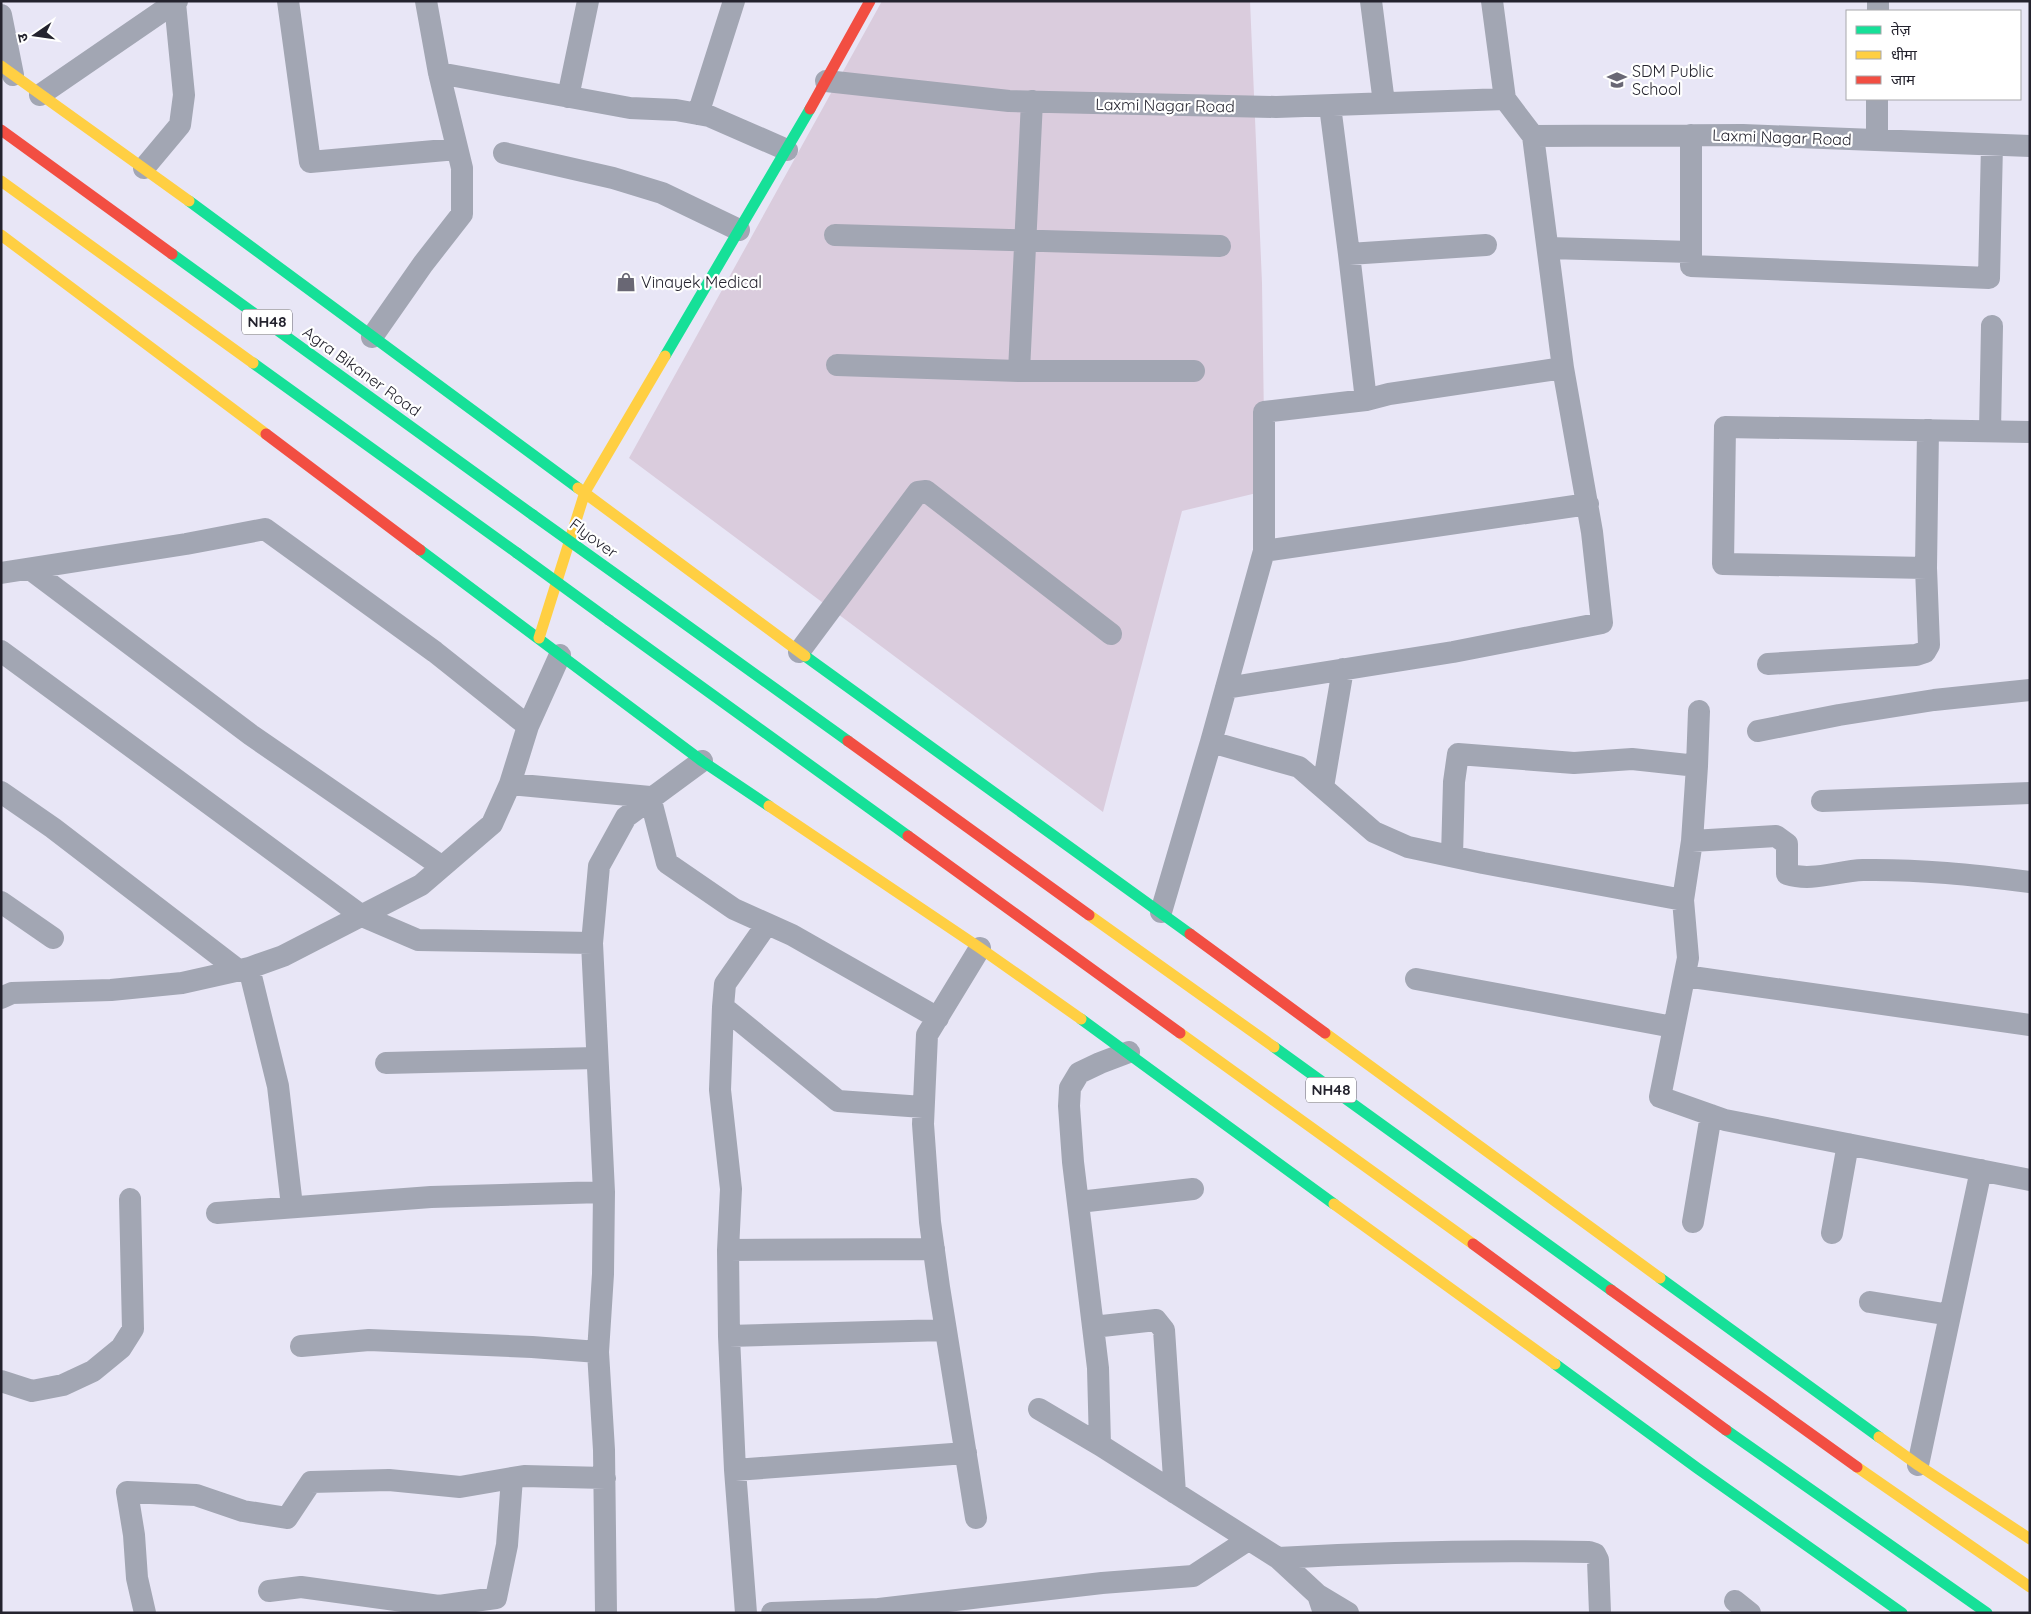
<svg xmlns="http://www.w3.org/2000/svg" width="2031" height="1614" viewBox="0 0 2031 1614" font-family="Quicksand,'Noto Sans Devanagari',sans-serif">
	<rect width="100%" height="100%" fill="#e8e6f6"/>
	<path fill="#daccdd" d="M882 1H1250L1262 283 1265 491 1182 511 1103 812 629 458Z"/>
	<g fill="none" stroke-linecap="round" stroke-linejoin="round">
		<path stroke="#a2a6b3" stroke-width="22" d="M288 1 310 162 457 149
			M1371 1 1384 103
			M1878 11V1
			M1 15 13 75
			M439 73 630 108 676 110 709 116 787 150
			M826 81 1009 101 1276 107 1505 99
			M40 95 177 1
			M568 97 588 1
			M1330 106 1349 254 1366 400
			M698 114 734 1
			M1691 135V266L1989 278 1992 145
			M1533 136 1743 135 2030 146
			M1877 140V99
			M504 153 613 178 662 193 739 230
			M144 168 180 125 184 95 175 3 173 1
			M835 235 1220 246
			M1548 248 1691 252
			M1349 254 1486 245
			M372 337 423 264 462 214V168L439 73 426 1
			M837 365 1019 371H1194
			M1019 371 1032 101
			M1990 431 1992 326
			M1264 551 1588 504
			M1926 568 1723 564 1725 427 2030 432
			M30 569 251 735 441 866
			M1 573 186 544 265 529 435 652 528 726
			M1 651 362 916 418 940 592 943
			M799 652 918 492 926 491 1111 634
			M1768 664 1916 655 1925 652 1929 645 1926 568 1928 430
			M1226 688 1453 652 1602 623 1592 532 1563 368
			M1758 731 1839 715 1934 700 2030 690
			M1211 742 1299 767 1374 832 1408 847 1483 863 1683 900
			M1697 766 1699 711
			M510 784 650 797 667 863 734 909 792 935 938 1018
			M1323 787 1343 669
			M1 792 53 828 238 970
			M1822 801 2030 793
			M1692 841 1776 836 1787 844V874C1812 882 1837 871 1863 870 1919 869 1974 875 2030 882
			M1452 856 1454 782 1458 754 1574 763 1632 759 1697 766 1692 841 1683 900 1688 958 1660 1097 1725 1120 2030 1180
			M1 902 53 938
			M1161 912 1211 742 1264 551V412L1366 400 1389 394 1563 368 1533 136 1505 99 1492 1
			M767 924 725 984 723 1007 838 1101 923 1107
			M249 968 278 1086 292 1206
			M1685 976 2030 1025
			M1416 979 1673 1027
			M1 998 12 993 111 990 182 983 249 968 283 956 421 885 492 824 510 784 528 726 560 655
			M723 1007 720 1090 731 1189 728 1250 729 1336 735 1470 746 1613
			M386 1063 597 1058
			M1079 1202 1193 1189
			M217 1213 431 1197 604 1192
			M1693 1222 1711 1115
			M1832 1233 1848 1144
			M728 1250 934 1249
			M1870 1302 1950 1315
			M1093 1327 1156 1320 1164 1330 1175 1493
			M729 1336 946 1330
			M301 1346 369 1340 532 1347 598 1352
			M1 1381 32 1391 63 1385 93 1371 121 1348 133 1329 130 1199
			M1039 1409 1100 1445 1278 1558 1318 1595 1324 1613
			M1100 1445 1098 1368 1073 1162 1069 1106 1070 1088 1079 1073 1100 1063 1129 1052
			M1918 1465 1981 1170
			M735 1470 966 1453
			M976 1518 939 1287 930 1222 923 1124 927 1035 980 948
			M1278 1558C1382 1552 1485 1550 1589 1552L1595 1554 1598 1560 1600 1613
			M269 1591 301 1587 439 1606 496 1598 507 1545 512 1478
			M1318 1595 1348 1613
			M1735 1601 1750 1613
			M145 1613 137 1578 134 1535 127 1492 196 1495 243 1511 287 1518 311 1482 389 1480 460 1487 524 1476 605 1478
			M606 1613 604 1450 598 1352 603 1274 604 1192 592 943 599 866 626 817 702 761
			M772 1613 879 1609
			M880 1613 879 1609 1102 1583 1193 1576 1248 1540"/>
		<path stroke="#16e098" stroke-width="11" d="M189 201 578 488
			M172 254 533 515
			M665 356 810 109
			M253 363 517 553
			M420 550 702 761 769 806
			M635 588 848 741
			M609 620 908 836
			M805 656 1190 934
			M1081 1019 1334 1204
			M1274 1047 1611 1290
			M1660 1278 1879 1437
			M1555 1364 1697 1468 1902 1613
			M1726 1430 1987 1613"/>
		<path stroke="#ffcf43" stroke-width="11" d="M1 66 189 201
			M1 181 253 363
			M1 235 266 434
			M578 488 805 656
			M539 638 585 492 665 356
			M769 806 980 948 1081 1019
			M1089 915 1274 1047
			M1180 1033 1473 1244
			M1325 1033 1660 1278
			M1334 1204 1555 1364
			M1879 1437 1918 1465 2030 1539
			M1857 1467 2030 1587"/>
		<path stroke="#f24e42" stroke-width="11" d="M810 109 870 1
			M1 130 172 254
			M266 434 420 550
			M848 741 1089 915
			M908 836 1180 1033
			M1190 934 1325 1033
			M1473 1244 1726 1430
			M1611 1290 1857 1467"/>
		<path stroke="#16e098" stroke-width="11" d="M533 515 635 588
			M517 553 609 620"/>
	</g>
	<defs>
		<symbol id="school-bare" viewBox="-9 -9 18 18"><path d="M0-5L7-2L0 1L-7-2ZM-4 1L0 2.5L4 1V4Q0 6-4 4Z" fill="#696774" stroke="#fff" stroke-width="2.5" paint-order="stroke"/></symbol>
		<symbol id="shop-bare" viewBox="-9 -9 18 18"><path d="M-5-2.5h2.3a2.7 3.5 0 0 1 5.4 0H5L5.5 6h-11ZM-1.5-2.5h3a1.5 2.3 0 0 0-3 0Z" fill="#696774" stroke="#fff" stroke-width="2.5" paint-order="stroke"/></symbol>
	</defs>
	<g fill-rule="evenodd">
		<use href="#school-bare" x="1603" y="66" width="28" height="28"/>
		<use href="#shop-bare" x="612" y="268" width="28" height="28"/>
	</g>
	<g text-anchor="middle" stroke-width="4.5" stroke-linejoin="round" paint-order="stroke">
		<g fill="#fff" stroke="#66656d" stroke-width="1">
			<rect x="242" y="309.5" width="50" height="25" rx="4"/>
			<rect x="1306" y="1077.5" width="50" height="25" rx="4"/>
		</g>
		<g font-size="15" font-weight="bold" fill="#24232e">
			<text x="267" y="327">NH48</text>
			<text x="1331" y="1095">NH48</text>
		</g>
		<g font-size="16" fill="#24232e" stroke="#fff" text-anchor="start">
			<text x="1632" y="77">SDM Public<tspan x="1632" dy="18">School</tspan></text>
			<text x="641" y="288">Vinayek Medical</text>
		</g>
		<g font-size="16" fill="#24232e" stroke="#fff">
			<text transform="translate(1165 105) rotate(1)" y="6">Laxmi Nagar Road</text>
			<text transform="translate(1782 137) rotate(2)" y="6">Laxmi Nagar Road</text>
			<text transform="translate(362 371) rotate(36)" y="6">Agra Bikaner Road</text>
			<text transform="translate(594 538) rotate(36)" y="6">Flyover</text>
		</g>
	</g>
	<rect width="2031" height="1614" fill="none" stroke="#24232e" stroke-width="5"/>
	<rect x="1846" y="10" width="175" height="90" fill="#ffffff" stroke="#a7a7ab"/>
	<rect x="1856" y="26" width="25" height="8" fill="#16e098" stroke="#a7a7ab"/>
	<text x="1891" y="35" font-size="15" fill="#24232e">तेज़</text>
	<rect x="1856" y="51" width="25" height="8" fill="#ffcf43" stroke="#a7a7ab"/>
	<text x="1891" y="60" font-size="15" fill="#24232e">धीमा</text>
	<rect x="1856" y="76" width="25" height="8" fill="#f24e42" stroke="#a7a7ab"/>
	<text x="1891" y="85" font-size="15" fill="#24232e">जाम</text>
	<g transform="translate(35 35) rotate(257)" stroke="#ffffff" stroke-width="4" paint-order="stroke">
	<path d="M0-4L9 19L0 12L-9 19Z" fill="#24232e"/>
	<text y="-8" font-size="14" font-weight="bold" text-anchor="middle" fill="#24232e">उ</text>
	</g>
</svg>
